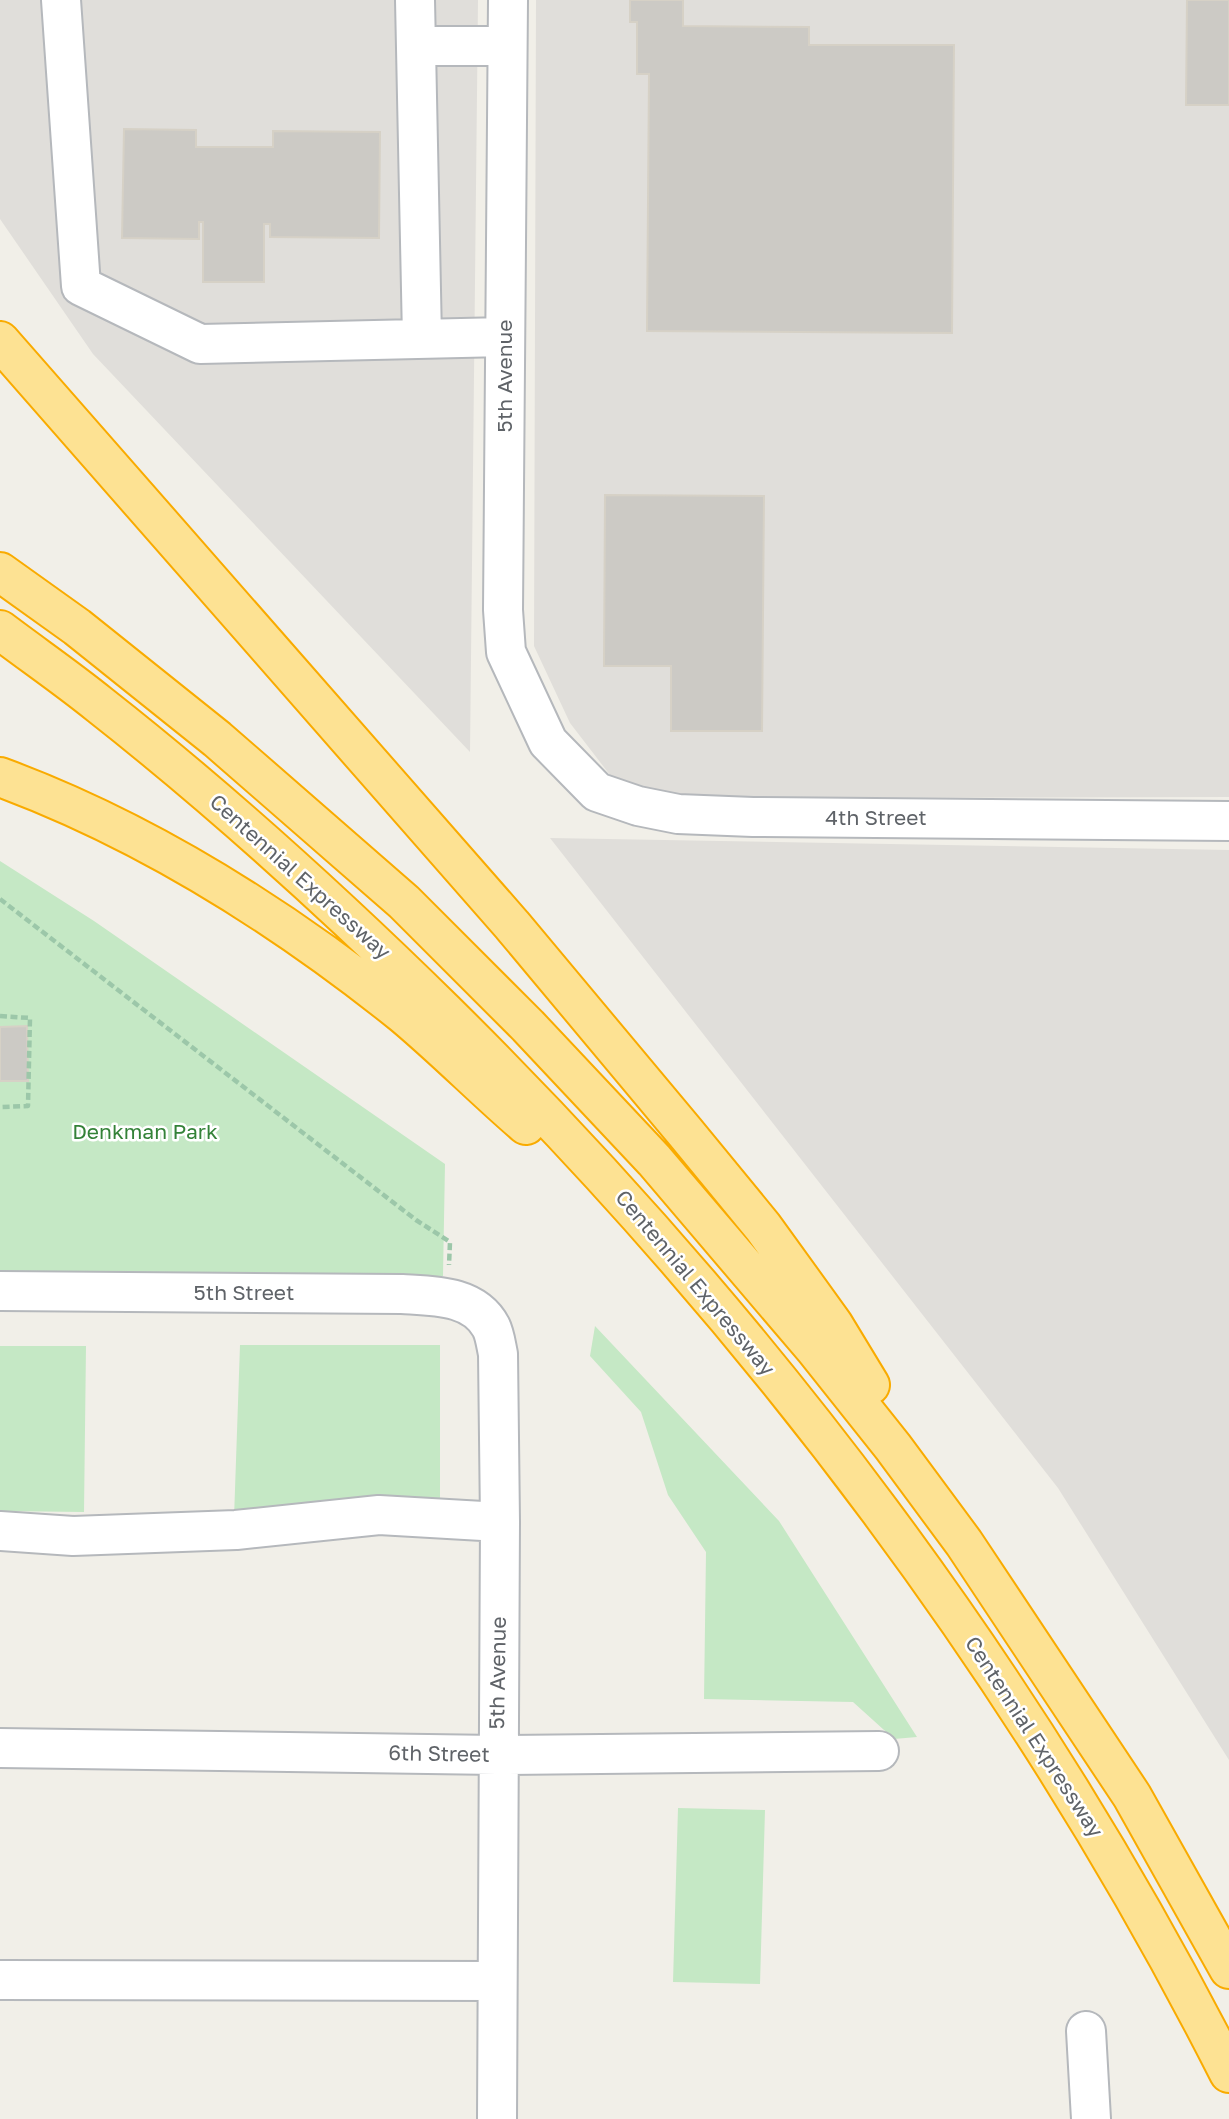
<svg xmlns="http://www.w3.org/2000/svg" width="1229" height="2119" viewBox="0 0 1229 2119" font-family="'Golos Text',sans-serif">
	<rect width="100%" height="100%" fill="#f1efe8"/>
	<path fill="#e0deda" d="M0 0H478L470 752 93 354 0 219Z
		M536 0H1229V797L671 798 610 775 570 723 534 646Z
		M550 838 1229 850V1760L1058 1488Z"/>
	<path fill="#c5e8c5" d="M0 861 94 921 445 1164 443 1276H0Z
		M595 1326 779 1521 917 1737 894 1739 853 1702 704 1699 706 1552 668 1495 641 1412 590 1356Z
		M240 1345H440V1509L234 1518Z
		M0 1346H86L84 1512 0 1511Z
		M678 1808 765 1810 760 1984 673 1982Z"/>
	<path fill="#cccac5" stroke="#d6d1c6" stroke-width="2" d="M630 0H683V26L809 27V45H954L952 333 647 331 649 74H637V22H630Z
		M1187 0H1229V105H1186Z
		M124 129 196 130V147H273V131L380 132 379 238 270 237V224H264V282H203V222H199V239L122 238Z
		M605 495 764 496 762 731H671V666H604Z
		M27 1026 28 1081H0V1027Z"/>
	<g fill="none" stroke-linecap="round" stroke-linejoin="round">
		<defs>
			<path id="minor" d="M61 0 81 286 200 344 505 337
				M415 0 422 338
				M508 0 503 610 506 652 548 742 597 792 638 806 678 814 753 817 1229 821
				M416 46H507
				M0 1291 402 1294C434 1296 474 1295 491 1327 495 1335 496 1345 498 1354L500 1522 497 2119
				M0 1531 73 1536 236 1530 379 1515 500 1522
				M0 1748 497 1755 879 1751
				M0 1980 497 1981
				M1086 2031 1091 2119"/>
			<path id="highway" d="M0 341 512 925 685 1132 763 1227 833 1324 870 1385
				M0 572 77 627 217 739 404 902 528 1026 654 1160 815 1349 893 1447 964 1543 1132 1796 1229 1969
				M0 630C33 655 68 679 100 705 221 800 335 904 444 1011 759 1322 1029 1678 1229 2073
				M0 777C146 831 282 917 403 1014 445 1049 484 1089 526 1125"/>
		</defs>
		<use href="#minor" stroke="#b5b8bc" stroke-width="42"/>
		<use href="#highway" stroke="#f9ab00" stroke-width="42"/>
		<path stroke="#9cc7a9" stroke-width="4.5" stroke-dasharray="7 3.5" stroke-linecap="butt" d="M0 899 416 1220 450 1242 449 1265
			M0 1016 30 1018 28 1106 0 1107"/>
		<use href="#minor" stroke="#fff" stroke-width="38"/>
		<use href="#highway" stroke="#fde293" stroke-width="38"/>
	</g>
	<g text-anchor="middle" stroke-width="5" stroke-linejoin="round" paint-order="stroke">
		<g font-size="21" fill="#5f6368" stroke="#fff">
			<text transform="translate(505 376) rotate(-90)" y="7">5th Avenue</text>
			<text x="876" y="825">4th Street</text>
			<text transform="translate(300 877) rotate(42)" y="7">Centennial Expressway</text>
			<text transform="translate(695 1283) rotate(50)" y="7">Centennial Expressway</text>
			<text x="244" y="1300">5th Street</text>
			<text transform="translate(498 1673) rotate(-89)" y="7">5th Avenue</text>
			<text transform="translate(1034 1737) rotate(57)" y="7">Centennial Expressway</text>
			<text transform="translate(439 1754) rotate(1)" y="7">6th Street</text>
		</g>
		<g font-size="21" fill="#348238" stroke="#fff">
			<text x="145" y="1139">Denkman Park</text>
		</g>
	</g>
</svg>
